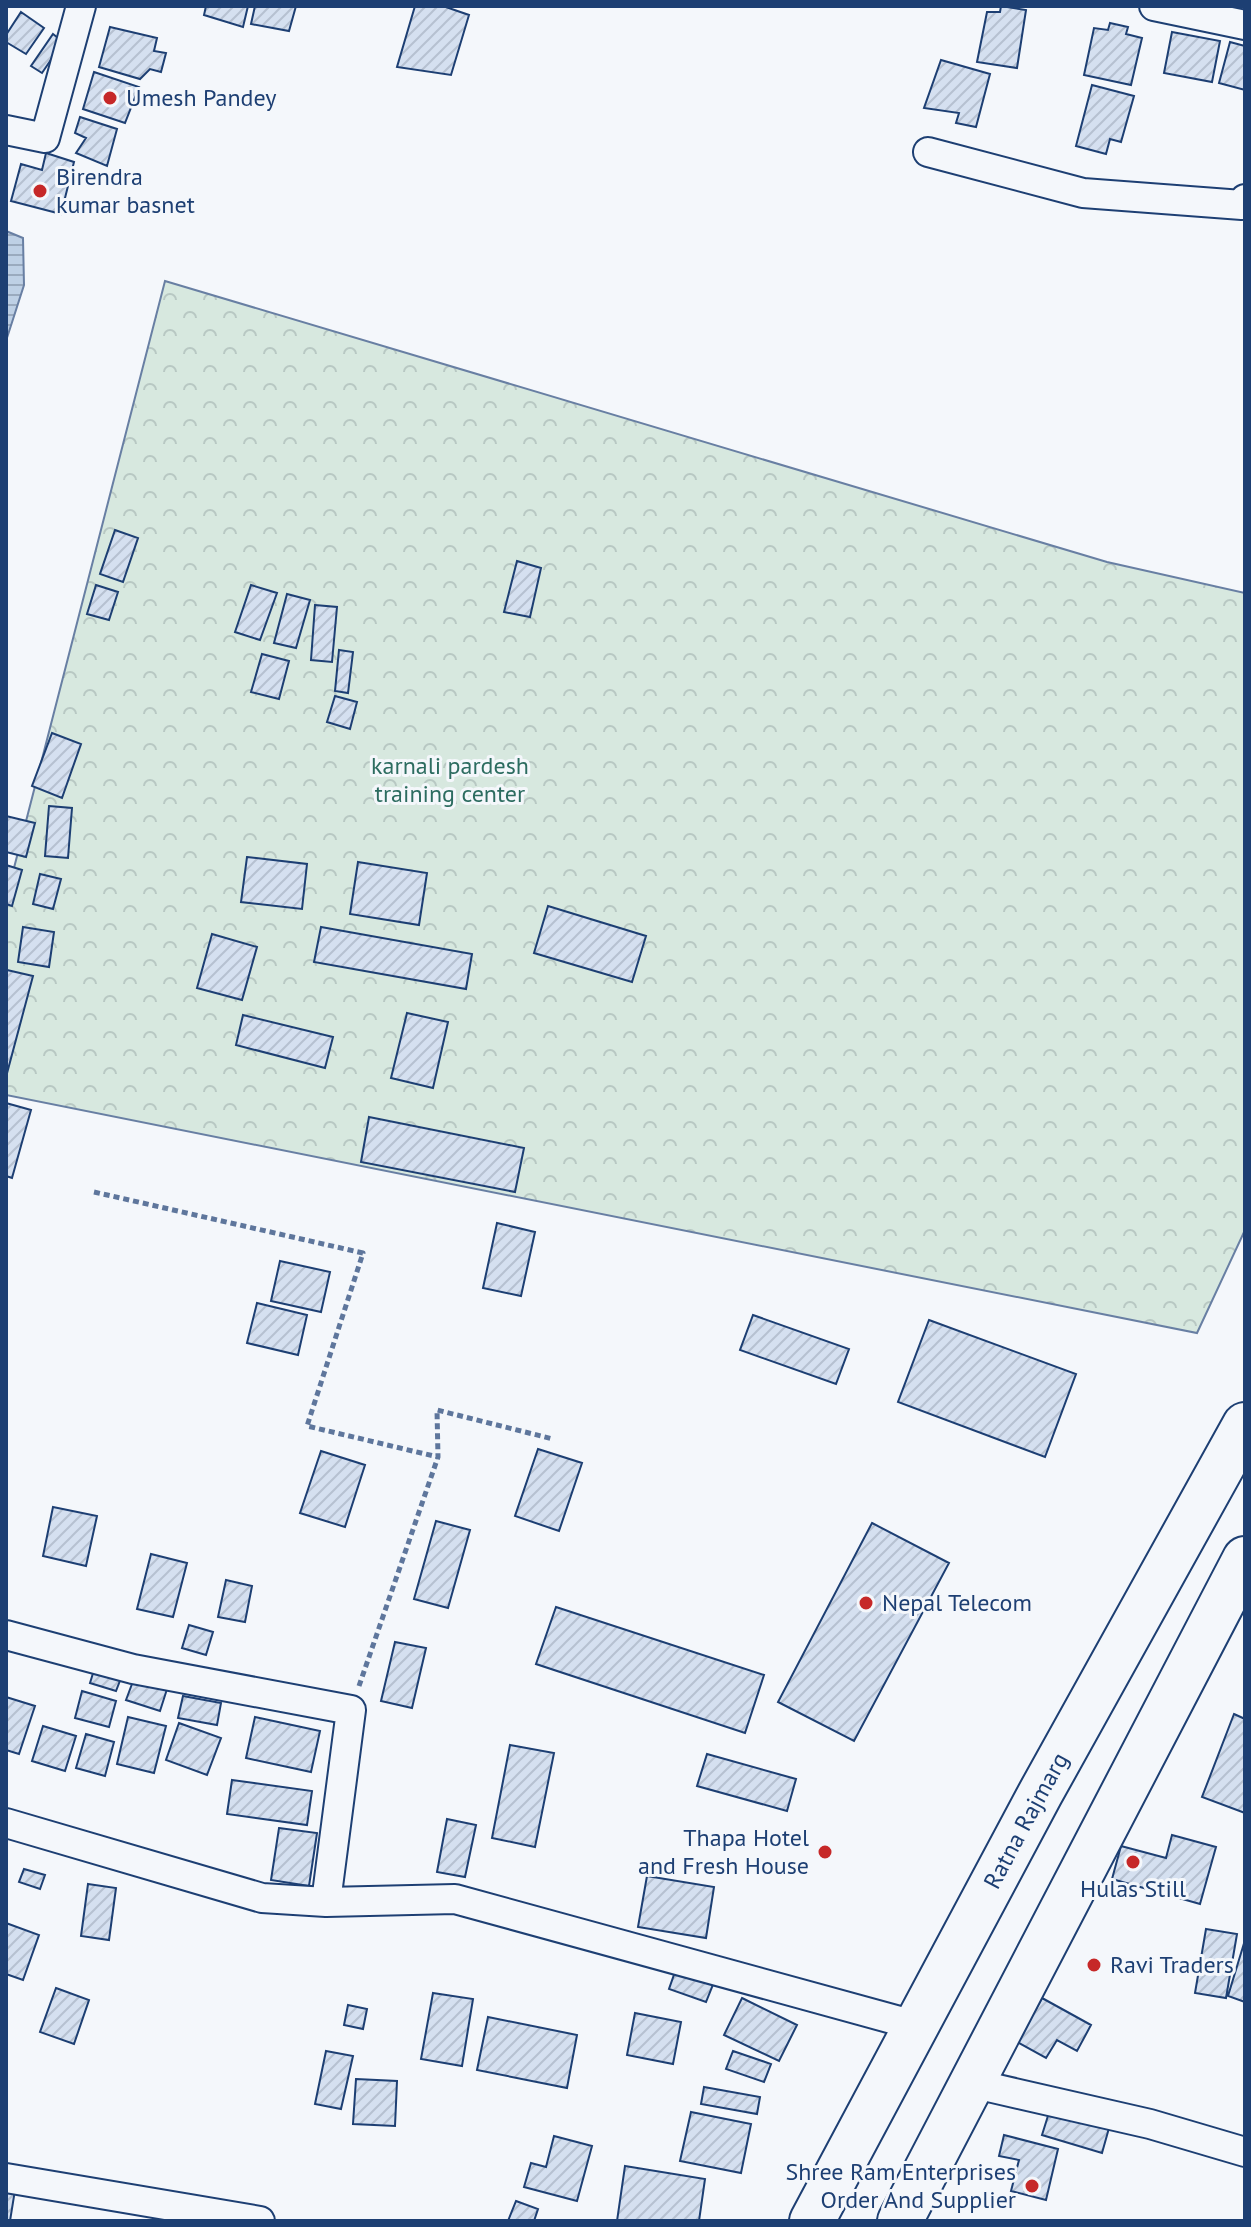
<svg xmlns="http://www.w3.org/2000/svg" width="1251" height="2227" viewBox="0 0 1251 2227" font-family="'PT Sans',sans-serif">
	<defs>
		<pattern id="park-crowns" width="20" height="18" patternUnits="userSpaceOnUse" patternTransform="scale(2)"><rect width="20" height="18" fill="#d7e8df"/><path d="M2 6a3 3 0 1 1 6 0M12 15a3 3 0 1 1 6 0" fill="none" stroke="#b8c8c3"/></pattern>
		<pattern id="water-rules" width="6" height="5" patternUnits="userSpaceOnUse" patternTransform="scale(2)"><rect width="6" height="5" fill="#bed0e5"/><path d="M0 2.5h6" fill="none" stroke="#9aaabe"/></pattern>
		<pattern id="building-hatch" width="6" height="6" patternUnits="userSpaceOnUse" patternTransform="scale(2)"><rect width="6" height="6" fill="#d5e0f0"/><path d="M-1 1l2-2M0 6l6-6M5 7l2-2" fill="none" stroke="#b6c1d1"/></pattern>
	</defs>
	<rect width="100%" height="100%" fill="#f4f7fb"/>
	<path fill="url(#park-crowns)" stroke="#687fa3" stroke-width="2" d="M165 281 1107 562 1245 593V1230L1197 1333 6 1095V899Z"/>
	<path fill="url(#water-rules)" stroke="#687fa3" stroke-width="2" d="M6 231 23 238 24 285 6 341Z"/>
	<path fill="url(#building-hatch)" stroke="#1d3f73" stroke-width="2" d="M206 6H248L243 27 204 15Z
		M255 6H296L289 31 251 24Z
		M415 6H443L469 15 451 75 397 67Z
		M1001 6 1026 10 1017 68 977 62 987 12H1000Z
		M21 12 44 28 26 54 6 42V35Z
		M1110 23 1128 27 1126 34 1142 38 1131 85 1084 75 1094 28 1108 30Z
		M110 27 157 38 154 51 166 53 161 72 150 69 140 79 99 67Z
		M1172 32 1220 41 1212 82 1164 73Z
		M53 34 63 42 42 73 31 66Z
		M1230 42 1245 46V90L1219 83Z
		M941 60 990 74 976 127 956 123 959 113 924 108Z
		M94 72 139 87 125 123 83 109Z
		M1092 85 1134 96 1121 142 1110 139 1106 154 1076 146Z
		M80 117 117 129 107 166 76 153 86 138 75 133Z
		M46 153 74 162 61 214 11 201 21 164 42 170Z
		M115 530 138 538 123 582 100 574Z
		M517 561 541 568 530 617 504 612Z
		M96 585 118 592 109 620 87 614Z
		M251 585 277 593 260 640 235 632Z
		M287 594 310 600 296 648 274 643Z
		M315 605 337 607 332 662 311 660Z
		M339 650 353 652 348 693 335 691Z
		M262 654 289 661 279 699 251 692Z
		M335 696 357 702 350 729 327 722Z
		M52 733 81 744 62 798 32 786Z
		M49 806 72 808 68 858 45 856Z
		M6 816 35 823 26 857 6 852Z
		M247 857 307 864 302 909 241 902Z
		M358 862 427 873 419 925 350 914Z
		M6 865 22 870 12 906 6 904Z
		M40 874 61 879 53 909 33 904Z
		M548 906 646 936 632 982 534 953Z
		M23 927 54 932 49 967 18 962Z
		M321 927 472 954 466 989 314 962Z
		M212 934 257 947 242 1000 197 988Z
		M7 970 33 976 6 1077V974Z
		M407 1013 448 1022 433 1088 391 1078Z
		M243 1015 333 1037 325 1068 236 1045Z
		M6 1103 31 1110 12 1178 6 1176Z
		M369 1117 524 1148 515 1192 361 1162Z
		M497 1223 535 1232 521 1296 483 1288Z
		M280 1261 330 1272 321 1312 271 1301Z
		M257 1303 307 1315 298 1355 247 1343Z
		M753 1315 849 1349 836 1384 740 1350Z
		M929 1320 1076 1374 1045 1457 898 1402Z
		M538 1449 582 1463 559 1531 515 1516Z
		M321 1451 365 1465 345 1527 300 1513Z
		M53 1507 97 1516 86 1566 43 1556Z
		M436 1521 470 1530 448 1608 414 1599Z
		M872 1523 949 1563 854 1741 778 1702Z
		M151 1554 187 1563 173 1617 137 1609Z
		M226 1580 252 1586 245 1622 218 1617Z
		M556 1607 764 1675 745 1733 536 1664Z
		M189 1625 213 1632 206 1655 182 1648Z
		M395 1642 426 1648 412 1708 381 1701Z
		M94 1670 121 1678 116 1691 90 1683Z
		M135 1676 168 1686 160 1711 126 1700Z
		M82 1691 116 1701 109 1727 75 1718Z
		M183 1696 221 1703 217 1725 178 1718Z
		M6 1697 35 1706 19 1754 6 1750Z
		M1234 1714 1245 1719V1813L1202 1797Z
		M128 1717 166 1726 154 1773 117 1764Z
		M255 1717 320 1731 311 1772 246 1758Z
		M179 1723 221 1738 207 1775 166 1760Z
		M43 1726 76 1736 65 1771 32 1761Z
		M86 1734 114 1742 105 1776 76 1768Z
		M510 1745 554 1753 535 1847 492 1838Z
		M707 1754 796 1779 787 1811 697 1786Z
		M232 1780 312 1791 307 1825 227 1814Z
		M447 1819 476 1825 465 1877 437 1872Z
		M279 1828 317 1833 309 1886 271 1880Z
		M1172 1835 1216 1847 1200 1904 1112 1879 1121 1846 1166 1858Z
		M24 1869 45 1875 40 1889 19 1882Z
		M647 1876 714 1887 706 1938 638 1927Z
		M88 1884 116 1888 109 1940 81 1936Z
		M6 1923 39 1935 23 1980 6 1974Z
		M1206 1929 1237 1934 1226 1998 1195 1993Z
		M1245 1940V2002L1228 1996Z
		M676 1969 714 1982 706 2002 669 1989Z
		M56 1988 89 2000 74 2044 40 2032Z
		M433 1993 473 1999 462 2066 421 2059Z
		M742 1998 797 2025 779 2061 724 2035Z
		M1042 1998 1091 2025 1077 2051 1057 2040 1046 2058 1017 2042Z
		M348 2005 367 2009 363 2029 344 2025Z
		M635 2013 681 2022 673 2064 627 2055Z
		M488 2017 577 2035 567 2088 477 2070Z
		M326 2051 353 2056 341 2109 315 2104Z
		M733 2051 771 2064 764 2082 726 2069Z
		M356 2079 397 2081 395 2126 353 2124Z
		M704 2087 760 2097 757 2114 701 2104Z
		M1052 2103 1111 2121 1102 2153 1042 2135Z
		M691 2112 751 2124 741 2173 680 2161Z
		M1004 2135 1058 2149 1046 2200 1011 2191 1019 2160 999 2156Z
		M554 2136 592 2146 577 2201 524 2187 531 2163 546 2167Z
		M625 2166 705 2179 699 2221H617Z
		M6 2189 15 2190 10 2221H6Z
		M516 2201 538 2209 534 2221H508Z"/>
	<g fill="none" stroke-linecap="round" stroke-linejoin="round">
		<defs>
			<path id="street" d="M1154 6 1245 25
				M6 130 45 138 81 6
				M928 152 1083 193 1242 205 1245 199
				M6 1635 133 1669 351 1710 326 1902
				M6 1823 262 1898 326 1902 455 1899 914 2025
				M971 2083 1150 2124 1245 2152
				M6 2178 260 2221"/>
			<g id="highway">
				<path id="s1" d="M812 2221 1040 1794 1245 1425"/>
				<path d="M900 2221 1245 1559"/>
			</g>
		</defs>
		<use href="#street" stroke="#1d3f73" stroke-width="32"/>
		<use href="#highway" stroke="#1d3f73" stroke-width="48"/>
		<path stroke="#5e769c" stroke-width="5" stroke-dasharray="6 4" stroke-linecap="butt" d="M94 1192 363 1253 307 1426 438 1457
			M359 1686 438 1457 437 1410 553 1439"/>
		<use href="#street" stroke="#f4f7fb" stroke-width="28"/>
		<use href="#highway" stroke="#f4f7fb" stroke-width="44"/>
	</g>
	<g fill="#c62828" stroke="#f4f7fb" stroke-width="3">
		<circle cx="110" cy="98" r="8"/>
		<circle cx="40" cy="191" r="8"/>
		<circle cx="866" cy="1603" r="8"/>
		<circle cx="825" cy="1852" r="8"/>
		<circle cx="1133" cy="1862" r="8"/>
		<circle cx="1094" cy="1965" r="8"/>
		<circle cx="1032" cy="2186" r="8"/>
	</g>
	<g text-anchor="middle" stroke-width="6" stroke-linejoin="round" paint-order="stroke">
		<g font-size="24" fill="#1d3f73" stroke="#f4f7fb" text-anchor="start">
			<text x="126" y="106">Umesh Pandey</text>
			<text x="56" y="185">Birendra<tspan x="56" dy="28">kumar basnet</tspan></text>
			<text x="882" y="1611">Nepal Telecom</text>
			<text x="809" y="1846" text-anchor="end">Thapa Hotel<tspan x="809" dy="28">and Fresh House</tspan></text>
			<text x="1133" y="1897" text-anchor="middle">Hulas Still</text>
			<text x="1110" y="1973">Ravi Traders</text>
			<text x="1016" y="2180" text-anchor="end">Shree Ram Enterprises<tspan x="1016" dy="28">Order And Supplier</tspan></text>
		</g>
		<g font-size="24" fill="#2c6c60" stroke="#f4f7fb">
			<text x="450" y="774">karnali pardesh<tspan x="450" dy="28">training center</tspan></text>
		</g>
		<g font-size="24" fill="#1d3f73" stroke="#f4f7fb">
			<text dy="8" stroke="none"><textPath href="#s1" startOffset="454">Ratna Rajmarg</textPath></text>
		</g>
	</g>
	<rect width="1251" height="2227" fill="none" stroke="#1d3f73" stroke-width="16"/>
</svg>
